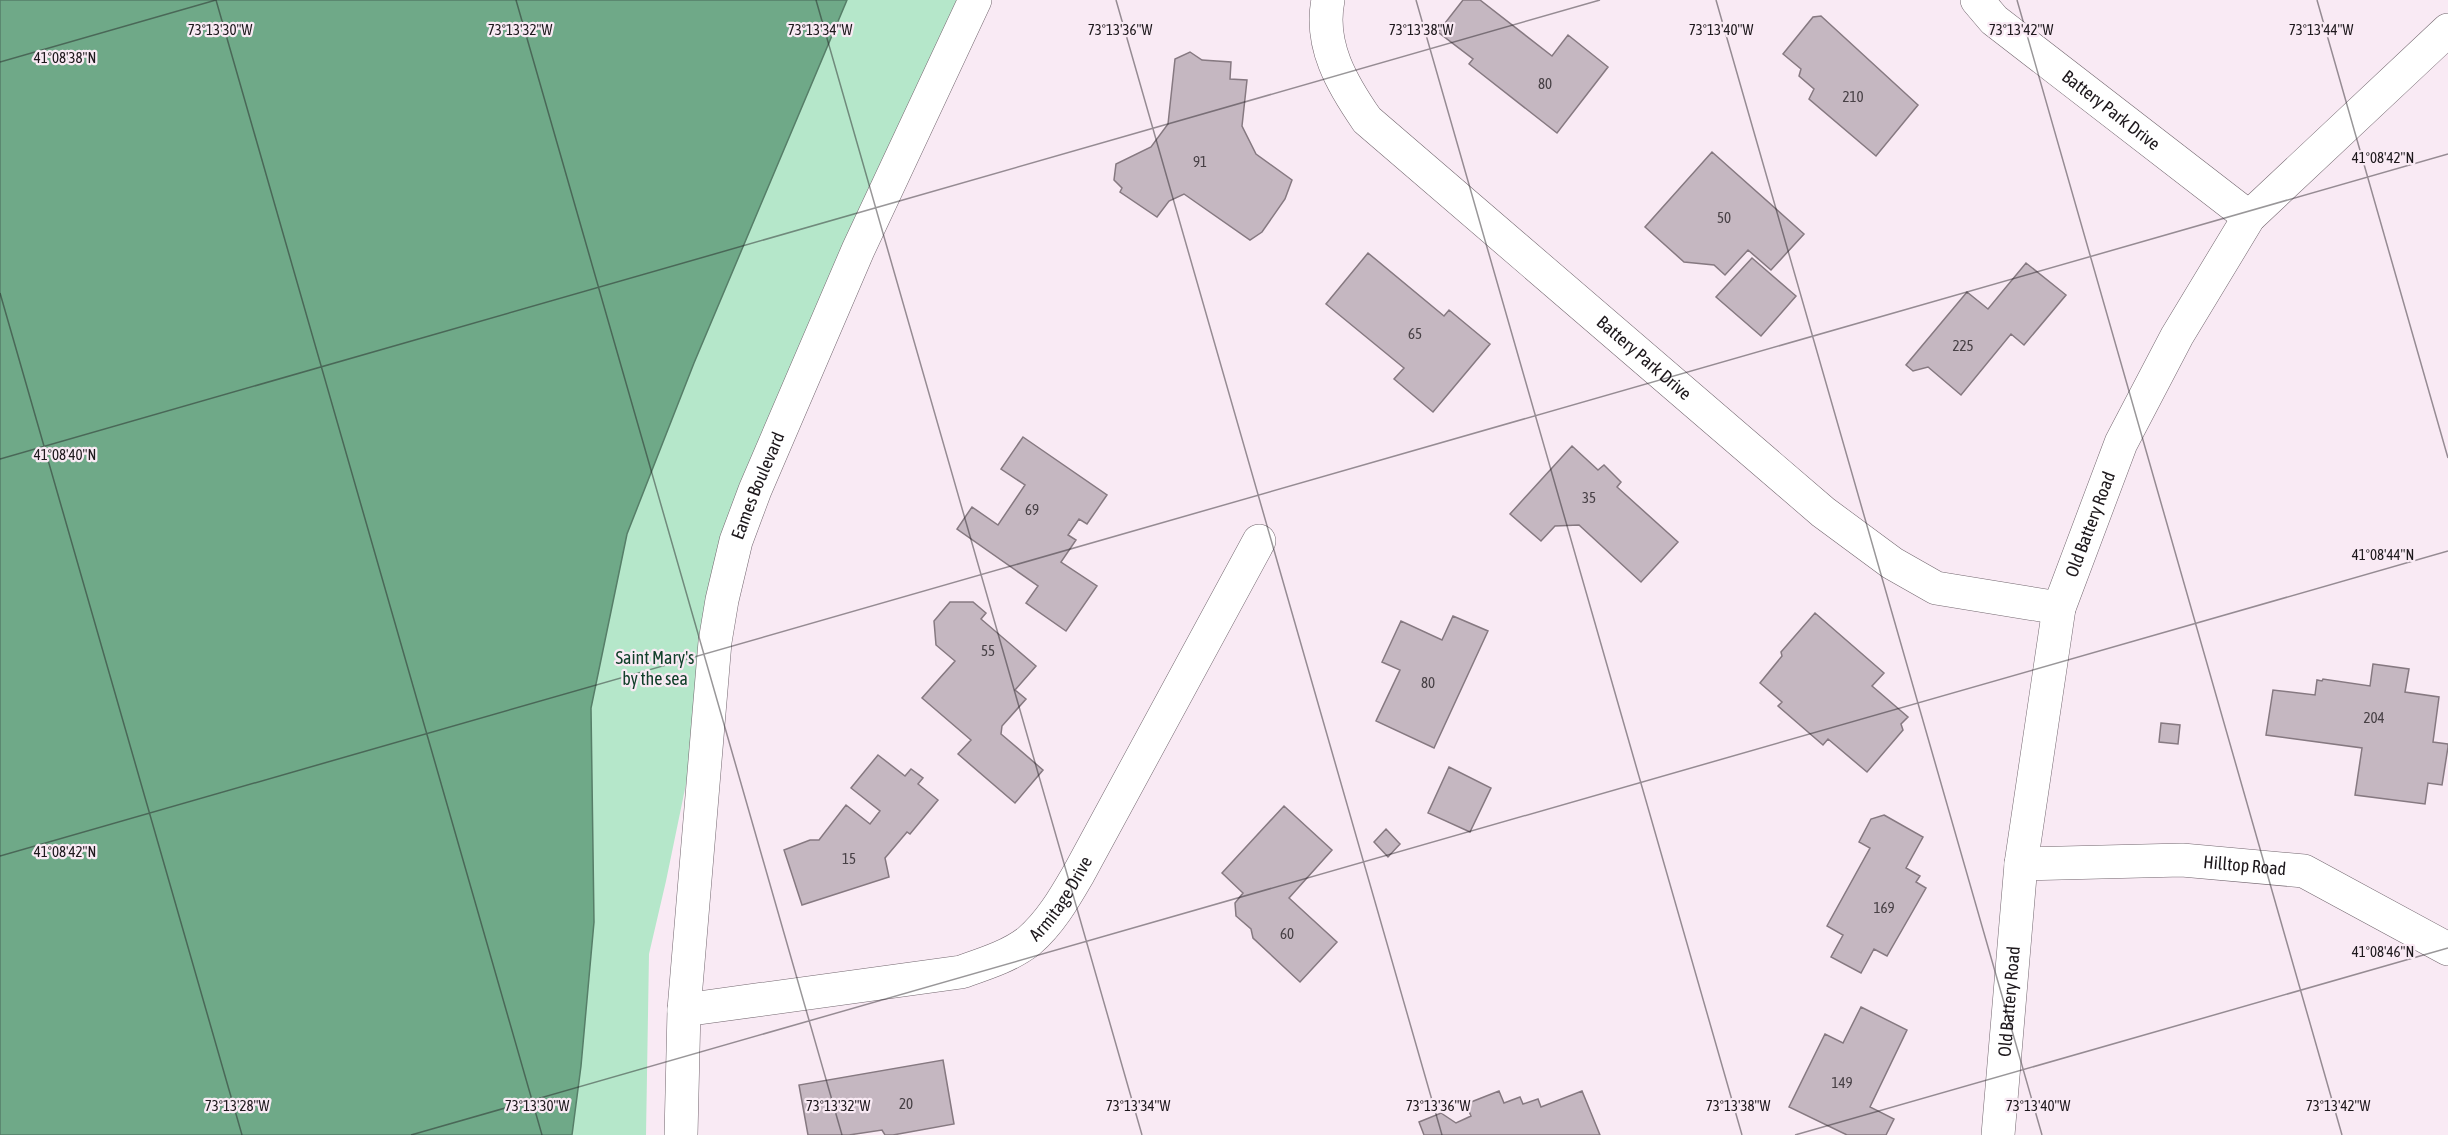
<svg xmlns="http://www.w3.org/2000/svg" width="2448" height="1135" viewBox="0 0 2448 1135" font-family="'Asap Condensed',sans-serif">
	<rect width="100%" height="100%" fill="#f9eaf4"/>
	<path fill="#b5e7ca" d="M847 0H961L732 561 666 881 649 954 646 1135H572L581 1066 594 922 591 708 627 534 694 363Z"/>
	<path fill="#6fa988" stroke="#567e68" stroke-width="1.5" d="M0 0H847L694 363 627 534 591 708 594 922 581 1066 572 1135H0Z"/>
	<path fill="#c5b7c1" stroke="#867981" stroke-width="1.5" d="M1463 0H1480L1552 56 1568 35 1608 67 1557 133 1469 64 1473 59 1438 32Z
		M1821 16 1918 105 1876 156 1809 99 1814 89 1799 76 1801 69 1783 54 1813 17Z
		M1190 52 1202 60 1231 62 1230 79 1247 80 1242 126 1256 154 1292 180 1285 199 1262 232 1250 240 1184 194 1169 201 1157 217 1120 192 1122 188 1114 180 1116 164 1151 147 1168 124 1175 59Z
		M1712 152 1804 234 1771 270 1748 250 1725 275 1714 265 1684 262 1645 227Z
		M1368 253 1444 316 1449 310 1490 344 1433 412 1394 379 1404 368 1326 304Z
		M1752 258 1796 296 1761 336 1716 297Z
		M2026 263 2066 295 2024 345 2011 334 1961 395 1928 367 1913 371 1906 365 1967 292 1988 309Z
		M1023 437 1107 495 1087 524 1079 519 1068 535 1076 540 1061 562 1097 586 1066 631 1026 603 1038 586 957 529 972 507 998 525 1025 485 1001 469Z
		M1572 446 1598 470 1604 465 1621 482 1617 487 1678 542 1641 582 1579 525 1555 526 1541 541 1510 514Z
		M950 602H973L986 613 981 619 1036 666 1015 690 1026 699 1002 726 1001 734 1043 770 1015 803 958 754 971 740 922 698 955 661 936 645 934 621Z
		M1815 613 1884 673 1872 686 1908 717 1901 724 1903 730 1867 772 1828 739 1823 745 1778 706 1782 702 1760 683 1782 656 1781 652Z
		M1453 616 1488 631 1434 748 1376 721 1400 670 1382 662 1401 621 1442 640Z
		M2373 664 2409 669 2405 692 2439 697 2433 742 2448 744V747L2442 785 2428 783 2425 804 2355 795 2362 748 2266 735 2273 690 2315 695 2317 680 2322 681 2323 679 2370 686Z
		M2161 723 2180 725 2178 744 2159 742Z
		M878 755 905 776 911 769 923 778 918 784 938 800 910 834 907 832 885 858 889 877 802 905 784 850 810 840H819L846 805 870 824 880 811 851 788Z
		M1449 767 1491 788 1470 832 1428 813Z
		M1284 806 1332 850 1289 898 1337 942 1300 982 1253 938 1251 929 1236 916 1235 903 1243 893 1222 873Z
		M1884 815 1923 837 1906 868 1920 876 1916 882 1926 888 1887 956 1874 949 1861 973 1831 957 1843 935 1827 926 1870 848 1859 842 1871 819Z
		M1386 829 1400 844 1388 857 1374 842Z
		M1861 1007 1907 1030 1870 1107 1894 1119 1886 1135H1847L1789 1107 1825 1034 1843 1043Z
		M943 1060 954 1124 893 1135H885L882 1130 849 1135H808L799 1085Z
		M1499 1091 1504 1103 1520 1097 1523 1104 1538 1099 1541 1107 1582 1091 1600 1135H1424L1419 1122 1441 1113 1456 1123 1471 1116 1466 1104Z"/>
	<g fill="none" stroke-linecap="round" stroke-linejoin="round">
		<defs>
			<g id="minor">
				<path id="s1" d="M1328 0C1319 45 1342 84 1367 120L1823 512 1892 563 1936 588 2059 608"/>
				<path id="s2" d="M1977 0 1994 20 2249 217"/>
				<path id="s3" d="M2021 864 2182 860 2304 871 2448 949"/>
				<path id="s4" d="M684 1010 961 972C984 964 1010 956 1029 941 1051 922 1065 897 1079 873L1259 541"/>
				<path id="s5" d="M681 1135 684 1010 715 642 722 600 736 541 755 490 858 250 975 0"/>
				<path id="s6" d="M1998 1135 2021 864 2059 608 2121 443 2177 336 2249 217 2448 30"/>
			</g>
		</defs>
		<use href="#minor" stroke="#73676f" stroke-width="34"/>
		<use href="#minor" stroke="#fff" stroke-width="33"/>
	</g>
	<path fill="none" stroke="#1d181c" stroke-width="1.5" stroke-opacity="0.45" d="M216 0 542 1135M516 0 842 1135M816 0 1142 1135M1116 0 1442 1135M1416 0 1742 1135M1716 0 2042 1135M2017 0 2342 1135M2317 0 2448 458M0 62 216 0M0 293 242 1135M0 459 1600 0M0 856 2448 154M411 1135 2448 551M1795 1135 2448 948"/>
	<g text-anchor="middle" stroke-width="4.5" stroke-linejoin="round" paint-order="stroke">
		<g font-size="15" fill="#474045">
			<text x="1545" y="89">80</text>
			<text x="1853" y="102">210</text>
			<text x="1200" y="167">91</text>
			<text x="1724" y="223">50</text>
			<text x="1415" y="339">65</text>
			<text x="1963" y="351">225</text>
			<text x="1589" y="503">35</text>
			<text x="1032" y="515">69</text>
			<text x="988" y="656">55</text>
			<text x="1428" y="688">80</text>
			<text x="2374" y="723">204</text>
			<text x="849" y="864">15</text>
			<text x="1884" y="913">169</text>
			<text x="1287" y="939">60</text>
			<text x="1842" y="1088">149</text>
			<text x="906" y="1109">20</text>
		</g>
		<g font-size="18" fill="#1d181c" stroke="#f9eaf4">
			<text dy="6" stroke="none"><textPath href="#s2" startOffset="174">Battery Park Drive</textPath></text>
			<text dy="6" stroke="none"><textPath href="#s1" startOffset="495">Battery Park Drive</textPath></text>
			<text dy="6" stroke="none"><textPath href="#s5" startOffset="657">Eames Boulevard</textPath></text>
			<text dy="6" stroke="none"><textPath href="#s6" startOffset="620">Old Battery Road</textPath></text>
			<text dy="6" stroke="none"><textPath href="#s3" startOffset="224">Hilltop Road</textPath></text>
			<text dy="6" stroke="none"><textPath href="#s4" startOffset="408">Armitage Drive</textPath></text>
			<text dy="6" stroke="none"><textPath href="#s6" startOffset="134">Old Battery Road</textPath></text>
		</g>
		<g font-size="18" fill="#11402a" stroke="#f9eaf4">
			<text x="655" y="664">Saint Mary's<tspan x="655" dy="21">by the sea</tspan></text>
		</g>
	</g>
	<g font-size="15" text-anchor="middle" fill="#1d181c" stroke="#f9eaf4" stroke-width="4.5" stroke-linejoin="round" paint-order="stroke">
		<text x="220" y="35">73°13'30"W</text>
		<text x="520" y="35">73°13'32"W</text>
		<text x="820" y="35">73°13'34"W</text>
		<text x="1120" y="35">73°13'36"W</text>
		<text x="1421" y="35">73°13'38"W</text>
		<text x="1721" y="35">73°13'40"W</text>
		<text x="2021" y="35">73°13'42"W</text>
		<text x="2321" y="35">73°13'44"W</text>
		<text x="65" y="63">41°08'38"N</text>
		<text x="2383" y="163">41°08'42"N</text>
		<text x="65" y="460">41°08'40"N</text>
		<text x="2383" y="560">41°08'44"N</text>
		<text x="65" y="857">41°08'42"N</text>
		<text x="2383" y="957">41°08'46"N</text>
		<text x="237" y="1111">73°13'28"W</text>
		<text x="537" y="1111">73°13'30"W</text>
		<text x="838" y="1111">73°13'32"W</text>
		<text x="1138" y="1111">73°13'34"W</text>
		<text x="1438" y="1111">73°13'36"W</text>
		<text x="1738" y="1111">73°13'38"W</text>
		<text x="2038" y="1111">73°13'40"W</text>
		<text x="2338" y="1111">73°13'42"W</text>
	</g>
</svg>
